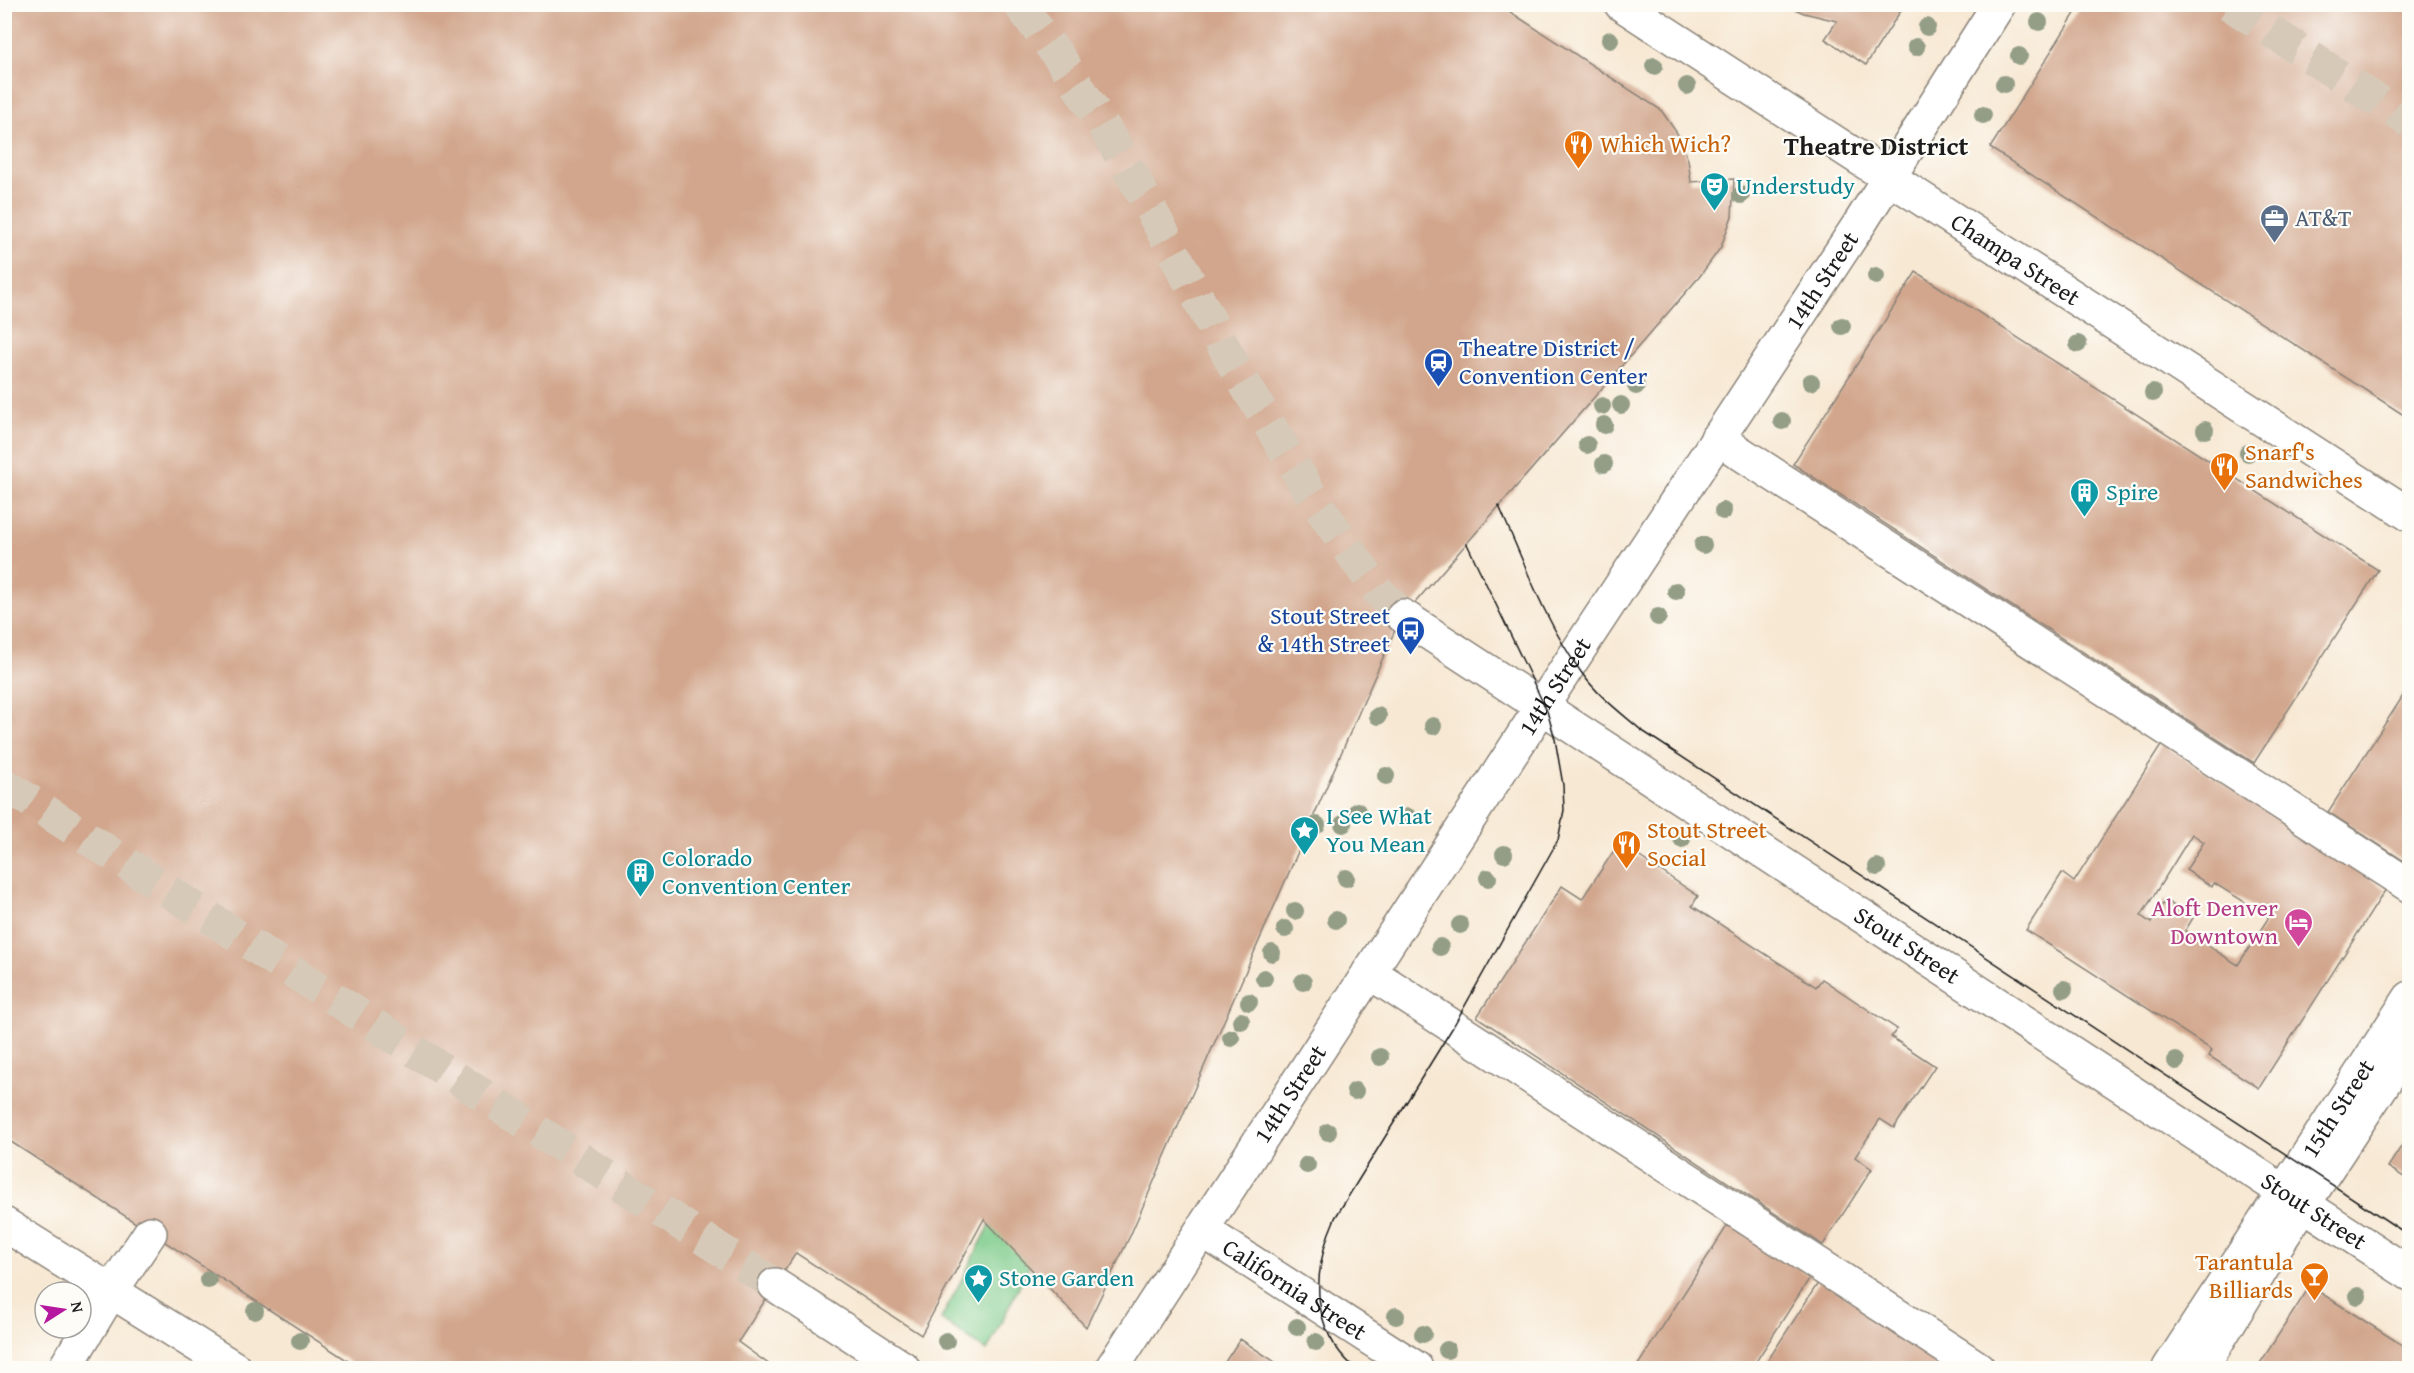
<svg xmlns="http://www.w3.org/2000/svg" width="2414" height="1373" viewBox="0 0 2414 1373" font-family="'Gentium Book Plus',serif">
	<rect width="100%" height="100%" fill="#fdfcf7"/>
	<filter id="ink" filterUnits="userSpaceOnUse"><feTurbulence type="fractalNoise" baseFrequency=".0167" numOctaves="2"/><feDisplacementMap in="SourceGraphic" scale="12" xChannelSelector="R" yChannelSelector="G"/><feConvolveMatrix kernelMatrix="1 2 1 2 8 2 1 2 1" color-interpolation-filters="sRGB"/></filter>
	<filter id="wash" filterUnits="userSpaceOnUse"><feTurbulence type="fractalNoise" baseFrequency=".008" numOctaves="4" result="noise"/><feDisplacementMap in="SourceGraphic" scale="24" xChannelSelector="R" yChannelSelector="G"/><feGaussianBlur stdDeviation="1.35" result="paint"/><feColorMatrix in="noise" values="0 0 0 0 0 0 0 0 0 0 0 0 0 0 0 0 0 1.4 0 .05"/><feComposite in="paint" operator="in"/></filter>
	<g filter="url(#wash)">
		<rect width="100%" height="100%" fill="#f7e8d3"/>
		<path fill="#7dcb8a" stroke="#4c7453" stroke-width="1.5" d="M1010 1187 1052 1220 987 1351 941 1319Z"/>
		<g id="blocks">
			<path fill="#d1a68c" fill-rule="evenodd" d="M5 4H1498L1661 110 1679 136 1688 160 1691 182 1734 179 1732 216 1721 247 1700 276 1399 621 1130 1236 1086 1327 984 1219 921 1335 796 1253 738 1342 774 1368H359L5 1138Z
				M1783 4H1905L1866 65 1825 39 1837 21 1804 13Z
				M2081 4H2410V419L1990 148Z
				M1916 272 2378 570 2254 763 1793 464Z
				M2410 685V859L2407 863 2328 812Z
				M2162 744 2386 889 2259 1088 2209 1056 2212 1050 2026 930 2062 873 2074 882ZM2192 834 2204 842 2186 870 2212 887 2214 883 2269 917 2238 965 2185 931 2193 918 2165 900 2151 923 2141 916Z
				M1619 843 1698 896 1692 906 1816 987 1822 979 1897 1029 1891 1037 1935 1066 1894 1128 1880 1119 1855 1157 1872 1169 1823 1245 1477 1017 1562 886 1582 899Z
				M2410 1133V1181L2388 1167Z
				M1729 1223 1811 1276 1752 1368H1636Z
				M1820 1280 1957 1368H1763Z
				M2310 1286 2410 1350V1368H2257Z
				M1240 1339 1284 1368H1221Z"/>
		</g>
	</g>
	<g filter="url(#ink)">
		<use href="#blocks" fill-opacity="0" stroke="#8a8278" stroke-width="1.5"/>
		<g fill="none" stroke-linecap="round" stroke-linejoin="round">
			<path stroke="#d6c9b8" stroke-width="33" stroke-dasharray="33 16" stroke-linecap="butt" d="M2229 4 2410 122
				M4 784 775 1285"/>
			<path stroke="#d6c9b8" stroke-width="33" stroke-dasharray="33 16" stroke-linecap="butt" d="M1019 4 1059 57 1098 117 1134 178 1233 364 1315 501 1378 591 1403 616"/>
			<defs>
				<g id="minor">
					<path d="M1717 438 2410 886"/>
					<path d="M1369 972 1978 1368"/>
					<path d="M4 1224 234 1368"/>
					<path id="s1" d="M1202 1230 1416 1368"/>
					<path d="M775 1285 903 1368"/>
					<path d="M65 1368 112 1290 150 1233"/>
					<path d="M2201 1368 2274 1249 2410 1043"/>
				</g>
				<g id="major">
					<path id="s2" d="M1621 4 2410 515"/>
					<path id="s3" d="M1403 616 2410 1274"/>
					<path id="s4" d="M1112 1368 1589 634 1862 220 1999 4"/>
					<path id="s5" d="M2169 1368 2410 998"/>
				</g>
			</defs>
			<use href="#minor" stroke="#8a8278" stroke-width="36"/>
			<use href="#major" stroke="#8a8278" stroke-width="36"/>
			<use href="#minor" stroke="#fff" stroke-width="33"/>
			<use href="#major" stroke="#fff" stroke-width="33"/>
			<path stroke="#1c1c1c" stroke-width="1.5" d="M1499 506C1524 562 1545 622 1581 672 1597 695 1620 712 1641 730L2410 1236
				M1355 1368C1309 1329 1312 1270 1335 1218L1453 1027 1558 840 1564 810 1563 785 1555 739 1547 711 1467 544"/>
		</g>
		<g fill="#949e87">
			<circle cx="2039" cy="22" r="9"/>
			<circle cx="1927" cy="27" r="9"/>
			<circle cx="1610" cy="40" r="9"/>
			<circle cx="1916" cy="47" r="9"/>
			<circle cx="2019" cy="56" r="9"/>
			<circle cx="1654" cy="66" r="9"/>
			<circle cx="2004" cy="84" r="9"/>
			<circle cx="1687" cy="86" r="9"/>
			<circle cx="1983" cy="115" r="9"/>
			<circle cx="1741" cy="195" r="9"/>
			<circle cx="1876" cy="276" r="9"/>
			<circle cx="1842" cy="326" r="9"/>
			<circle cx="2078" cy="344" r="9"/>
			<circle cx="1811" cy="382" r="9"/>
			<circle cx="1636" cy="386" r="9"/>
			<circle cx="2153" cy="393" r="9"/>
			<circle cx="1621" cy="405" r="9"/>
			<circle cx="1602" cy="406" r="9"/>
			<circle cx="1782" cy="421" r="9"/>
			<circle cx="1604" cy="425" r="9"/>
			<circle cx="2205" cy="430" r="9"/>
			<circle cx="1587" cy="445" r="9"/>
			<circle cx="2248" cy="453" r="9"/>
			<circle cx="1604" cy="464" r="9"/>
			<circle cx="1723" cy="511" r="9"/>
			<circle cx="1703" cy="545" r="9"/>
			<circle cx="1676" cy="591" r="9"/>
			<circle cx="1658" cy="617" r="9"/>
			<circle cx="1378" cy="716" r="9"/>
			<circle cx="1433" cy="726" r="9"/>
			<circle cx="1386" cy="776" r="9"/>
			<circle cx="1357" cy="811" r="9"/>
			<circle cx="1408" cy="817" r="9"/>
			<circle cx="1343" cy="824" r="9"/>
			<circle cx="1317" cy="825" r="9"/>
			<circle cx="1682" cy="839" r="9"/>
			<circle cx="1504" cy="854" r="9"/>
			<circle cx="1877" cy="867" r="9"/>
			<circle cx="1346" cy="878" r="9"/>
			<circle cx="1488" cy="878" r="9"/>
			<circle cx="1295" cy="911" r="9"/>
			<circle cx="1336" cy="920" r="9"/>
			<circle cx="1460" cy="925" r="9"/>
			<circle cx="1285" cy="929" r="9"/>
			<circle cx="1440" cy="947" r="9"/>
			<circle cx="1272" cy="953" r="9"/>
			<circle cx="1264" cy="978" r="9"/>
			<circle cx="1303" cy="982" r="9"/>
			<circle cx="2064" cy="989" r="9"/>
			<circle cx="1249" cy="1002" r="9"/>
			<circle cx="1241" cy="1021" r="9"/>
			<circle cx="1231" cy="1038" r="9"/>
			<circle cx="1380" cy="1057" r="9"/>
			<circle cx="2176" cy="1061" r="9"/>
			<circle cx="1355" cy="1091" r="9"/>
			<circle cx="1328" cy="1132" r="9"/>
			<circle cx="1307" cy="1165" r="9"/>
			<circle cx="208" cy="1280" r="9"/>
			<circle cx="2358" cy="1296" r="9"/>
			<circle cx="255" cy="1311" r="9"/>
			<circle cx="1396" cy="1316" r="9"/>
			<circle cx="1297" cy="1327" r="9"/>
			<circle cx="1423" cy="1334" r="9"/>
			<circle cx="300" cy="1341" r="9"/>
			<circle cx="946" cy="1341" r="9"/>
			<circle cx="1316" cy="1342" r="9"/>
			<circle cx="1447" cy="1350" r="9"/>
		</g>
	</g>
	<defs>
		<symbol id="restaurant-pin" viewBox="-11 -11 22 30"><path d="M0 17L-7.5 6A9.5 9.5 0 1 1 7.5 6Z" fill="#e8710a" stroke="#fdfcf7"/><path d="M-5-6h1v4h1v-4h1v4h1v-4h1v5L-1.5 .5V6h-2V.5L-5-1ZM5-6V6H3V1.5H1.5Q1.5-4 5-6Z" fill="#fff"/></symbol>
		<symbol id="theatre-pin" viewBox="-11 -11 22 30"><path d="M0 17L-7.5 6A9.5 9.5 0 1 1 7.5 6Z" fill="#0f9aa8" stroke="#fdfcf7"/><path d="M-5-5.5Q0-4 5-5.5V0Q5 5 0 6Q-5 5-5 0ZM-3.3-2.5H-1v1.5H-3.3ZM1-2.5H3.3v1.5H1ZM-2.8 1Q0 5.5 2.8 1Z" fill="#fff"/></symbol>
		<symbol id="office-pin" viewBox="-11 -11 22 30"><path d="M0 17L-7.5 6A9.5 9.5 0 1 1 7.5 6Z" fill="#5c6f8a" stroke="#fdfcf7"/><path d="M-6-3h4V-5.5h4V-3h4V5H-6ZM-1-4.5V-3h2v-1.5ZM-6 0V1H6V0Z" fill="#fff"/></symbol>
		<symbol id="station-pin" viewBox="-11 -11 22 30"><path d="M0 17L-7.5 6A9.5 9.5 0 1 1 7.5 6Z" fill="#1a4fb4" stroke="#fdfcf7"/><path d="M-3-6H3Q5-6 5-4V2Q5 4 3 4L4.5 6H3L1.5 4h-3L-3 6H-4.5L-3 4Q-5 4-5 2V-4Q-5-6-3-6ZM-3.5-4v3h7v-3ZM-3.5 1v1.5H-2V1ZM2 1v1.5H3.5V1Z" fill="#fff"/></symbol>
		<symbol id="building-pin" viewBox="-11 -11 22 30"><path d="M0 17L-7.5 6A9.5 9.5 0 1 1 7.5 6Z" fill="#0f9aa8" stroke="#fdfcf7"/><path d="M-4-6H4V6H1V3H-1V6H-4ZM-2.5-4.3h1.7v1.8h-1.7ZM.8-4.3h1.7v1.8H.8ZM-2.5-1h1.7V.8h-1.7ZM.8-1h1.7V.8H.8Z" fill="#fff"/></symbol>
		<symbol id="bus-pin" viewBox="-11 -11 22 30"><path d="M0 17L-7.5 6A9.5 9.5 0 1 1 7.5 6Z" fill="#1a4fb4" stroke="#fdfcf7"/><path d="M-5-6H5V4H4V6H2V4H-2V6H-4V4H-5ZM-3.5-4V0h7V-4ZM-3.5 1.2v1.5H-2V1.2ZM2 1.2v1.5H3.5V1.2Z" fill="#fff"/></symbol>
		<symbol id="sight-pin" viewBox="-11 -11 22 30"><path d="M0 17L-7.5 6A9.5 9.5 0 1 1 7.5 6Z" fill="#0f9aa8" stroke="#fdfcf7"/><path d="M0-6L1.8-2.2L6-1.7L2.9 1.2L3.7 5.4L0 3.3L-3.7 5.4L-2.9 1.2L-6-1.7L-1.8-2.2Z" fill="#fff"/></symbol>
		<symbol id="hotel-pin" viewBox="-11 -11 22 30"><path d="M0 17L-7.5 6A9.5 9.5 0 1 1 7.5 6Z" fill="#d1479c" stroke="#fdfcf7"/><path d="M-6-4.5h1.5V1H6V5H4.5V3h-9V5H-6ZM-4 0a1.8 1.8 0 1 1 3.6 0ZM.5 0V-2.5h3Q6-2.5 6 0Z" fill="#fff"/></symbol>
		<symbol id="bar-pin" viewBox="-11 -11 22 30"><path d="M0 17L-7.5 6A9.5 9.5 0 1 1 7.5 6Z" fill="#e8710a" stroke="#fdfcf7"/><path d="M-6-5H6L.8 .8V4.5H3.5V6h-7V4.5H-.8V.8Z" fill="#fff"/></symbol>
	</defs>
	<g fill-rule="evenodd">
		<use href="#restaurant-pin" x="1562" y="128" width="33" height="45"/>
		<use href="#theatre-pin" x="1698" y="170" width="33" height="45"/>
		<use href="#office-pin" x="2258" y="202" width="33" height="45"/>
		<use href="#station-pin" x="1422" y="346" width="33" height="45"/>
		<use href="#restaurant-pin" x="2208" y="450" width="33" height="45"/>
		<use href="#building-pin" x="2068" y="476" width="33" height="45"/>
		<use href="#bus-pin" x="1394" y="614" width="33" height="45"/>
		<use href="#sight-pin" x="1288" y="814" width="33" height="45"/>
		<use href="#restaurant-pin" x="1610" y="828" width="33" height="45"/>
		<use href="#building-pin" x="624" y="856" width="33" height="45"/>
		<use href="#hotel-pin" x="2282" y="906" width="33" height="45"/>
		<use href="#bar-pin" x="2298" y="1260" width="33" height="45"/>
		<use href="#sight-pin" x="962" y="1262" width="33" height="45"/>
	</g>
	<g text-anchor="middle" stroke-width="4.5" stroke-linejoin="round" paint-order="stroke">
		<g font-size="24" fill="#c56008" stroke="#fdfcf7" text-anchor="start">
			<text x="1600" y="152">Which Wich?</text>
			<text x="2245" y="460">Snarf's<tspan x="2245" dy="28">Sandwiches</tspan></text>
			<text x="1647" y="838">Stout Street<tspan x="1647" dy="28">Social</tspan></text>
			<text x="2293" y="1270" text-anchor="end">Tarantula<tspan x="2293" dy="28">Billiards</tspan></text>
		</g>
		<g font-size="24" fill="#0d838f" stroke="#fdfcf7" text-anchor="start">
			<text x="1736" y="194">Understudy</text>
			<text x="2106" y="500">Spire</text>
			<text x="1326" y="824">I See What<tspan x="1326" dy="28">You Mean</tspan></text>
			<text x="662" y="866">Colorado<tspan x="662" dy="28">Convention Center</tspan></text>
			<text x="999" y="1286">Stone Garden</text>
		</g>
		<g font-size="24" fill="#4e5e75" stroke="#fdfcf7" text-anchor="start">
			<text x="2295" y="226">AT&amp;T</text>
		</g>
		<g font-size="24" fill="#1c1c1c" stroke="#fdfcf7">
			<text dy="8" stroke="none"><textPath href="#s2" startOffset="470">Champa Street</textPath></text>
			<text dy="8" stroke="none"><textPath href="#s4" startOffset="1299">14th Street</textPath></text>
			<text dy="8" stroke="none"><textPath href="#s4" startOffset="813">14th Street</textPath></text>
			<text dy="8" stroke="none"><textPath href="#s3" startOffset="602">Stout Street</textPath></text>
			<text dy="8" stroke="none"><textPath href="#s4" startOffset="327">14th Street</textPath></text>
			<text dy="8" stroke="none"><textPath href="#s5" startOffset="310">15th Street</textPath></text>
			<text dy="8" stroke="none"><textPath href="#s3" startOffset="1088">Stout Street</textPath></text>
			<text dy="8" stroke="none"><textPath href="#s1" startOffset="110">California Street</textPath></text>
		</g>
		<g font-size="24" fill="#164399" stroke="#fdfcf7" text-anchor="start">
			<text x="1459" y="356">Theatre District /<tspan x="1459" dy="28">Convention Center</tspan></text>
			<text x="1390" y="624" text-anchor="end">Stout Street<tspan x="1390" dy="28">&amp; 14th Street</tspan></text>
		</g>
		<g font-size="24" fill="#b23c85" stroke="#fdfcf7" text-anchor="end">
			<text x="2278" y="916">Aloft Denver<tspan x="2278" dy="28">Downtown</tspan></text>
		</g>
		<g font-size="26" font-weight="bold" fill="#1c1c1c" stroke="#fdfcf7">
			<text x="1876" y="155">Theatre District</text>
		</g>
	</g>
	<rect width="2414" height="1373" fill="none" stroke="#fdfcf7" stroke-width="24"/>
	<g transform="translate(63 1310) rotate(78)"><circle r="28" fill="#fdfcf7" stroke="#a3a29f" stroke-width="1.5"/>
	<path d="M0-4.5L10 22L0 15L-10 22Z" fill="#b5179e"/>
	<text y="-9" font-size="16" font-weight="bold" text-anchor="middle" fill="#1c1c1c">N</text>
	</g>
</svg>
